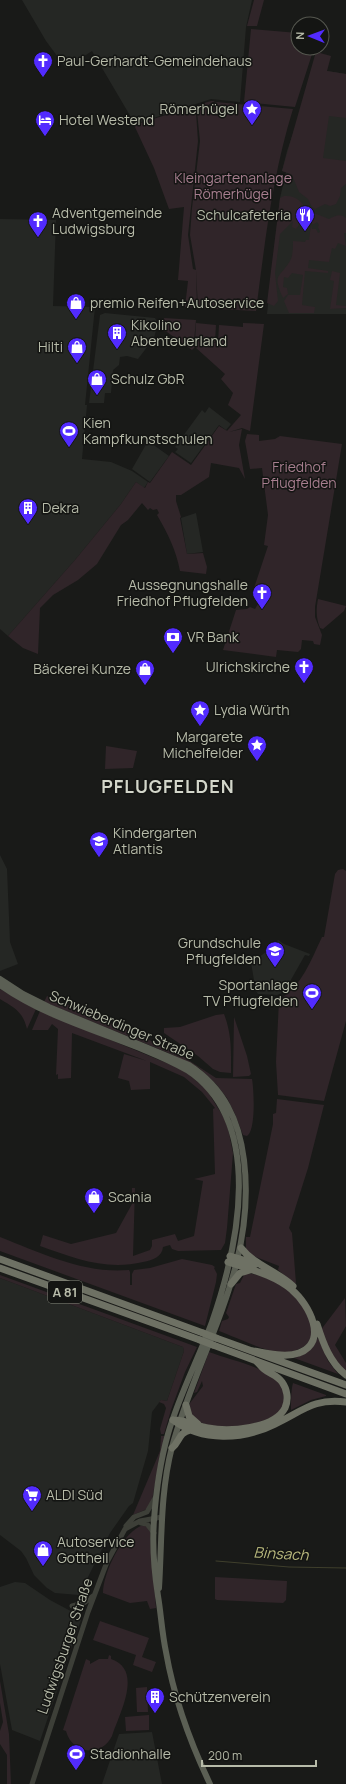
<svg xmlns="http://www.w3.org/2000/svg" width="346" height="1784" viewBox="0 0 346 1784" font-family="Manrope,sans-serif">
	<rect width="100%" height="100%" fill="#191a18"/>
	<path fill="#252724" d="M22 0H252L246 27 240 102 211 99 135 124 92 51 66 68 46 41Z
		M315 69 346 74V314H267L280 198 286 172 282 171 287 151Z
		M0 219 56 220 53 306 95 307 85 405H87L82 459 111 462 132 471 148 482 144 488 136 482 121 504 75 560 8 636 0 629Z
		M105 313 155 318 157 322 156 330 154 338 138 359 127 356 120 357 119 365 113 370 111 393H105L104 403H89L100 315Z
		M209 407 231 424 226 430 219 425 191 463 175 452 178 449 175 447 202 410 205 413Z
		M148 441 169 456 150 482 132 469Z
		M196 513 203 552 187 554 181 518Z
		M0 855 7 869 10 942 18 964 0 971Z
		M278 940 284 944 310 954 309 956 305 955 284 992 277 995 258 994 256 991 251 963 270 949Z
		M0 1278 183 1347 184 1351 167 1401 161 1400 152 1412 148 1451 133 1503 129 1506 110 1533 79 1595 55 1593 47 1588 34 1575 26 1558 21 1551 0 1535Z
		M15 1582 25 1583 50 1600 80 1616 81 1620 40 1741 12 1730 0 1664V1587Z
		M152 1732 162 1784H102L119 1734Z"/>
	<path fill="#302529" d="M254 0H264L257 26H247Z
		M251 29 298 33V48H314L295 107 244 102Z
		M317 48H321L320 53 331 56 327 71 346 74V118L329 116 323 158 346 161V184L341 188 340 196 336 204 330 206 325 204 315 209 312 207 308 199 299 192 292 175 290 174 293 181 291 183 288 182 286 177 288 173 282 171Z
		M211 101H215L196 112 198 141 188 235 193 269 196 270 197 308 185 307 188 281 178 280 184 207 169 209 154 168 134 125Z
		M216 102 293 109C272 177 265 242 256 311L198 308 196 270 190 235 192 208 200 141 197 112Z
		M284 196C296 195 304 202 307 213H314L329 219C335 216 340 213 346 218V233H344L346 246 338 243 335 249 332 248 329 262 309 260 308 268 328 271V273L305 271 302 305 315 307 314 313H289L284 301 288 295H300L303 275 292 273 288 278 284 277 283 287 287 288 288 294 283 298C272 273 279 279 290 261 293 256 293 247 293 241L305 242 306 240H309L311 225 312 229H316L318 233 320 232 318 227 319 225 317 222 314 224H312L311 217H309L305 223 301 222 296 229 292 227 293 221 280 234 275 273 278 301 274 306 267 303 280 198Z
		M332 271 340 273 336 305 346 306V308L330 309 334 281 330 280Z
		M164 318 196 320 194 341 218 343 219 325 243 327V323L264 324 250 431 242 428 229 432 227 431 241 415 228 405 233 393 221 379 225 374 195 347 192 350 167 332 162 331Z
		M196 323 216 325 215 342 195 341Z
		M219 426 229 432 242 429 239 445 245 479 239 468 211 463 209 477 181 495H176V501L181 517 180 518 187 554 203 553 207 567 206 574 180 571C176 550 168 534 157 515L159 513 157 509 153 510 150 508 148 510 142 503 128 520 121 525 97 564 78 580 53 595 40 608 38 654 23 648 8 636 75 560 121 504 136 482 145 488 148 482 150 483 172 452 191 465Z
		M247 434 259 435V441L275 439 280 436 342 444 315 607V617L322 635 320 645 314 644 313 641 302 640 301 649 298 652 277 650 276 657 223 650 236 610 247 609 250 607 255 609 262 597 253 591 268 546 264 545 268 515 262 468 250 469 245 441Z
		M318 599 346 606 344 611 323 629 320 628C316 618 316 610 318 599Z
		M106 746 137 751 133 768 105 769Z
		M343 869 346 871V1021L324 1101 278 1095 276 1062 279 1000C303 984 310 962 322 937H324L335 874 338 870Z
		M0 989 36 1009 27 1029C23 1012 15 1008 0 999Z
		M47 996 130 1031 179 1054 216 1078 252 1079C254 1090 256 1131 247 1136L243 1135 235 1114 227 1098 216 1084 199 1068 171 1054 44 1002Z
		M40 1011 169 1064 186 1072 206 1089 226 1121 229 1133 233 1153 227 1228 225 1243 221 1250 178 1251 172 1249 170 1245 163 1247C162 1257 153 1260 143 1262 106 1271 74 1258 40 1246L43 1235 71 1244 116 1233 132 1204V1188H135L133 1256 150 1250 152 1246V1240L175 1234 178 1241 194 1236 203 1181 194 1179 215 1174 213 1109 215 1108 202 1092 184 1077 150 1062V1089L131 1090 129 1081 118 1078 124 1054 147 1061 72 1033 71 1078 58 1079V1074L56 1075 58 1029 52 1024 48 1030H32Z
		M224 1014C232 1035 231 1051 231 1073L220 1072 213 1069 198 1056 164 1033V1028L180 1027 216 1015Z
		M234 1017 247 1056 251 1074 249 1076 233 1077Z
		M277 1099 324 1105 308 1168 289 1228 292 1233 296 1283H294L278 1270 279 1266 251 1255 246 1250V1237H250L273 1124V1114L276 1113Z
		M0 1237C41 1253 84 1274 129 1270L130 1272V1285H132V1274L134 1270 150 1268 182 1259 212 1265 215 1267 214 1268 217 1274 216 1282 205 1326 0 1251Z
		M247 1273C265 1275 289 1287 300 1302 303 1306 312 1321 312 1326 316 1347 293 1354 276 1352 260 1349 235 1337 219 1331L222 1321 228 1319 229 1317 226 1313 236 1284 240 1283 244 1275Z
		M0 1275 197 1347 185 1372 171 1410 164 1434H161L160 1429 166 1408 164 1404 159 1402 161 1400 167 1401 184 1351 183 1347 0 1278Z
		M345 1298 346 1326 335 1345 346 1363V1375L342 1373 320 1331Z
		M318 1338 328 1361 338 1374 294 1358 298 1357Z
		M209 1352C230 1360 263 1366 279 1382 282 1385 282 1389 284 1393 295 1426 211 1436 194 1418 190 1414 190 1408 190 1403L203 1386 202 1381 197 1392 194 1393Z
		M293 1383 326 1395V1396L311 1400 291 1410C291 1404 291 1389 293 1383Z
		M161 1436H165L159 1459 152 1501 147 1509 133 1515 160 1451Z
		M144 1525 150 1529C151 1556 154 1582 156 1608L150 1609 147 1601 130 1603 103 1593C103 1573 123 1530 144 1525Z
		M215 1577 287 1581 286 1600 283 1603 217 1600 215 1599Z
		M100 1621 149 1638 142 1657 156 1662 152 1672 133 1665 136 1655 93 1640Z
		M109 1655 111 1656V1659C144 1670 119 1714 112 1736 101 1758 72 1754 66 1731L63 1730 86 1659 90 1661V1664L99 1659H108Z
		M0 1681 9 1734 11 1784H7V1755L0 1744V1731L3 1722 0 1703Z
		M147 1687 148 1712H137L136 1688Z
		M149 1715V1730L126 1731 125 1717Z"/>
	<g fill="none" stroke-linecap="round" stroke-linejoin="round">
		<path stroke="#3f3f2c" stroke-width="1" d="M216 1561 289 1567 346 1568"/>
		<path stroke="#3d3f38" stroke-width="5" d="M141 1523 147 1524 154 1533
			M126 1526 134 1517 147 1512 155 1498
			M72 1606 84 1603 93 1596
			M32 1784 88 1612 107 1562 125 1529 140 1521 162 1517"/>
		<path stroke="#5b5f54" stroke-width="6" d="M0 979 23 994 49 1007 189 1065C224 1088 239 1120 244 1160 257 1268 199 1348 172 1447 160 1493 162 1541 159 1588
			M0 985C57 1025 127 1037 187 1070 266 1122 238 1247 212 1322 198 1360 179 1395 168 1434 160 1462 156 1492 154 1520 152 1546 154 1570 158 1596 161 1614 162 1633 166 1652 174 1698 190 1742 210 1784"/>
		<path stroke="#6e7164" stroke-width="7" d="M241 1248C254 1265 277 1271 293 1286
			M230 1256 256 1264
			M0 1259 203 1333
			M228 1262C249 1269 275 1275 292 1290 309 1304 329 1342 299 1353 285 1358 267 1353 253 1351
			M0 1268 200 1340
			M231 1284 240 1273 250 1270
			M317 1324C323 1343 330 1363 346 1375
			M216 1338 346 1385
			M213 1345 346 1394
			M186 1405 189 1416 198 1424
			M173 1420C202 1442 243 1440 275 1424 303 1411 313 1398 346 1402
			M173 1420C186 1420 196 1426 208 1428 229 1432 274 1429 285 1408 289 1399 287 1389 282 1382 277 1375 270 1374 264 1369 261 1367 259 1363 256 1361
			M172 1448C180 1442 178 1433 190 1430"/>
		<path stroke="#6e7164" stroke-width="7" d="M203 1333 216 1338
			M200 1340 213 1345"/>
	</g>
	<defs>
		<symbol id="church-pin" viewBox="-11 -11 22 30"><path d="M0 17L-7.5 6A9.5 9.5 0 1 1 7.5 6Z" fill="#522bff" stroke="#141513"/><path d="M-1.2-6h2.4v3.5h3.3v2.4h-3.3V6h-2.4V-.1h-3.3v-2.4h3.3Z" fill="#fff"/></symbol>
		<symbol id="sight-pin" viewBox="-11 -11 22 30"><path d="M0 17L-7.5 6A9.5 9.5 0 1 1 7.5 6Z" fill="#522bff" stroke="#141513"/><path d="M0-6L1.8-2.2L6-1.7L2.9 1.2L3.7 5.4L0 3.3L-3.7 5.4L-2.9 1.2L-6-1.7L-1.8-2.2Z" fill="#fff"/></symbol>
		<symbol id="hotel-pin" viewBox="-11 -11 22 30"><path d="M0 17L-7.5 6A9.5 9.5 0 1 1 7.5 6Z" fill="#522bff" stroke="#141513"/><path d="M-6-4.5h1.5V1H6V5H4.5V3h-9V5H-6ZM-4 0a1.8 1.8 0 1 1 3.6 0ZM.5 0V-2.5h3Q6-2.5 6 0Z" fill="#fff"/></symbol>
		<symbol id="restaurant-pin" viewBox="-11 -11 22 30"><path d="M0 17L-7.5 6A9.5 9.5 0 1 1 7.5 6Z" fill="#522bff" stroke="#141513"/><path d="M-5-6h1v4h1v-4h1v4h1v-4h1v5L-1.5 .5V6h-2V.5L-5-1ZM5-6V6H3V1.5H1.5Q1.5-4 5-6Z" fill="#fff"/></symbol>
		<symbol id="shop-pin" viewBox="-11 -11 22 30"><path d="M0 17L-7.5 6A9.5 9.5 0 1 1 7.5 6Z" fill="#522bff" stroke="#141513"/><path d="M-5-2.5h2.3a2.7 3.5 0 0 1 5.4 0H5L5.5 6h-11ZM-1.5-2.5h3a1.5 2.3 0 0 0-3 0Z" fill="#fff"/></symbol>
		<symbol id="building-pin" viewBox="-11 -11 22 30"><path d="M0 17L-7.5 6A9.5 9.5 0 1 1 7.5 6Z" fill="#522bff" stroke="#141513"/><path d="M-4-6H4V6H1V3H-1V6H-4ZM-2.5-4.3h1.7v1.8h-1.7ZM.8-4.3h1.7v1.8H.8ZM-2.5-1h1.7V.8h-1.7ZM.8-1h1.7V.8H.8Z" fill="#fff"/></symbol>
		<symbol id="stadium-pin" viewBox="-11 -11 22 30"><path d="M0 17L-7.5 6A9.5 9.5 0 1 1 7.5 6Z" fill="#522bff" stroke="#141513"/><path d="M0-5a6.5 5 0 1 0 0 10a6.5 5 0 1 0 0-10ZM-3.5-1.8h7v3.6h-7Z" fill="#fff"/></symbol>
		<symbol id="bank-pin" viewBox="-11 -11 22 30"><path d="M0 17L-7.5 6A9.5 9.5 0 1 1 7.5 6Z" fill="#522bff" stroke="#141513"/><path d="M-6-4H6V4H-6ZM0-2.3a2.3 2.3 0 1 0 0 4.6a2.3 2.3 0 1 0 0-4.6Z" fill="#fff"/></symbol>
		<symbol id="school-pin" viewBox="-11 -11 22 30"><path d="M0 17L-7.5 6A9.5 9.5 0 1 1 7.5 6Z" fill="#522bff" stroke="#141513"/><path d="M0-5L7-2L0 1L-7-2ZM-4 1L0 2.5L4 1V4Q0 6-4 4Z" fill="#fff"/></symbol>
		<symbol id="supermarket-pin" viewBox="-11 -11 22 30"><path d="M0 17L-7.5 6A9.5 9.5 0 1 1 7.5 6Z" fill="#522bff" stroke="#141513"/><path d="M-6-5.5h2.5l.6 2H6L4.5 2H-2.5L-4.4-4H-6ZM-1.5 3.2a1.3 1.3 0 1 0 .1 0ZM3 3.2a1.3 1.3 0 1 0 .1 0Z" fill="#fff"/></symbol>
	</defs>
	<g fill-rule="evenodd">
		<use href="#church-pin" x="32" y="50" width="22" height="30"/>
		<use href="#sight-pin" x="241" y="98" width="22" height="30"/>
		<use href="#hotel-pin" x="34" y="109" width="22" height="30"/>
		<use href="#restaurant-pin" x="294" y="204" width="22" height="30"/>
		<use href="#church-pin" x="27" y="210" width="22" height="30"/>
		<use href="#shop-pin" x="65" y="292" width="22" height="30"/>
		<use href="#building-pin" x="106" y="322" width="22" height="30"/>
		<use href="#shop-pin" x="66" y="336" width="22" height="30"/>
		<use href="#shop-pin" x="86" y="368" width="22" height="30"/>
		<use href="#stadium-pin" x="58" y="420" width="22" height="30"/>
		<use href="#building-pin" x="17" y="497" width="22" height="30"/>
		<use href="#church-pin" x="251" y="582" width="22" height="30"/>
		<use href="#bank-pin" x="162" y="626" width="22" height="30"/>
		<use href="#church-pin" x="293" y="656" width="22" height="30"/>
		<use href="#shop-pin" x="134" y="658" width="22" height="30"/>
		<use href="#sight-pin" x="189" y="699" width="22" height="30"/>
		<use href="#sight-pin" x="246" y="734" width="22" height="30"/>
		<use href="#school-pin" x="88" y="830" width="22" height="30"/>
		<use href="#school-pin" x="264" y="940" width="22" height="30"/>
		<use href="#stadium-pin" x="301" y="982" width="22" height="30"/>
		<use href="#shop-pin" x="83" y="1186" width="22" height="30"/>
		<use href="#supermarket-pin" x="21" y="1484" width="22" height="30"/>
		<use href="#shop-pin" x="32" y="1539" width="22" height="30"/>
		<use href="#building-pin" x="144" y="1686" width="22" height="30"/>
		<use href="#stadium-pin" x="65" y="1743" width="22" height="30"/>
	</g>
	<g text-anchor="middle" stroke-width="3" stroke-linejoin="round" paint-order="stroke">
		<rect fill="#141513" stroke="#86897c" stroke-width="1" x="48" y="1281" width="34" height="22" rx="3"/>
		<g font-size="13" font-weight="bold" fill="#b7bba9">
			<text x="65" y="1297">A 81</text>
		</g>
		<g font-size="14" fill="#b7bba9" stroke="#141513" text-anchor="start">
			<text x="57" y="66">Paul-Gerhardt-Gemeindehaus</text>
			<text x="238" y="114" text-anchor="end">Römerhügel</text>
			<text x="59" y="125">Hotel Westend</text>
			<text x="52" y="218">Adventgemeinde<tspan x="52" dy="16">Ludwigsburg</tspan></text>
			<text x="291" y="220" text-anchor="end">Schulcafeteria</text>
			<text x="90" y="308">premio Reifen+Autoservice</text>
			<text x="131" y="330">Kikolino<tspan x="131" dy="16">Abenteuerland</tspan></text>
			<text x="63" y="352" text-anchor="end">Hilti</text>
			<text x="111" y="384">Schulz GbR</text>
			<text x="83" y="428">Kien<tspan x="83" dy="16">Kampfkunstschulen</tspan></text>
			<text x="42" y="513">Dekra</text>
			<text x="248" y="590" text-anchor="end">Aussegnungshalle<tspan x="248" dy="16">Friedhof Pflugfelden</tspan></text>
			<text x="187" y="642">VR Bank</text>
			<text x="290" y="672" text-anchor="end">Ulrichskirche</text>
			<text x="131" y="674" text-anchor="end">Bäckerei Kunze</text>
			<text x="214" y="715">Lydia Würth</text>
			<text x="243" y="742" text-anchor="end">Margarete<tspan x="243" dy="16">Michelfelder</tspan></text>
			<text x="113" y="838">Kindergarten<tspan x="113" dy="16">Atlantis</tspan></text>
			<text x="261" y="948" text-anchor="end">Grundschule<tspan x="261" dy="16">Pflugfelden</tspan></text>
			<text x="298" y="990" text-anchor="end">Sportanlage<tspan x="298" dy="16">TV Pflugfelden</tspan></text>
			<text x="108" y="1202">Scania</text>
			<text x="46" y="1500">ALDI Süd</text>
			<text x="57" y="1547">Autoservice<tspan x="57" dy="16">Gottheil</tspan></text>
			<text x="169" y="1702">Schützenverein</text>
			<text x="90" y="1759">Stadionhalle</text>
		</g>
		<g font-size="14" fill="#a77e8f" stroke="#141513">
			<text x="233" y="183">Kleingartenanlage<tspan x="233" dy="16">Römerhügel</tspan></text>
			<text x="299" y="472">Friedhof<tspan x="299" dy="16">Pflugfelden</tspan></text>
		</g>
		<g font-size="14" fill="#b7bba9" stroke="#141513">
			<text transform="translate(122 1025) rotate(23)" y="5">Schwieberdinger Straße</text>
			<text transform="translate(65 1646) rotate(-71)" y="5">Ludwigsburger Straße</text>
		</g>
		<g font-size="15" font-style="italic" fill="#b8b87d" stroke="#141513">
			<text transform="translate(281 1554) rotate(3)" y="5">Binsach</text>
		</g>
		<g font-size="18" font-weight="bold" letter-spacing="1" fill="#d3d6ca" stroke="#141513">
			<text x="168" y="793">PFLUGFELDEN</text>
		</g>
	</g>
	<g transform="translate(310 36) rotate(271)"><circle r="19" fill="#141513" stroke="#55574f"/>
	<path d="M0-3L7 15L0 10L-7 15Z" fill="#522bff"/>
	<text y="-6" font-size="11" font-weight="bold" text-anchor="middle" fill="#b7bba9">N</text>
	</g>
	<path d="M202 1760v6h114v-6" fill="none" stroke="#b7bba9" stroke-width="2"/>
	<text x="208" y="1760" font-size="12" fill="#b7bba9" stroke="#141513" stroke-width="3" paint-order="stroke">200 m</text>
</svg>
